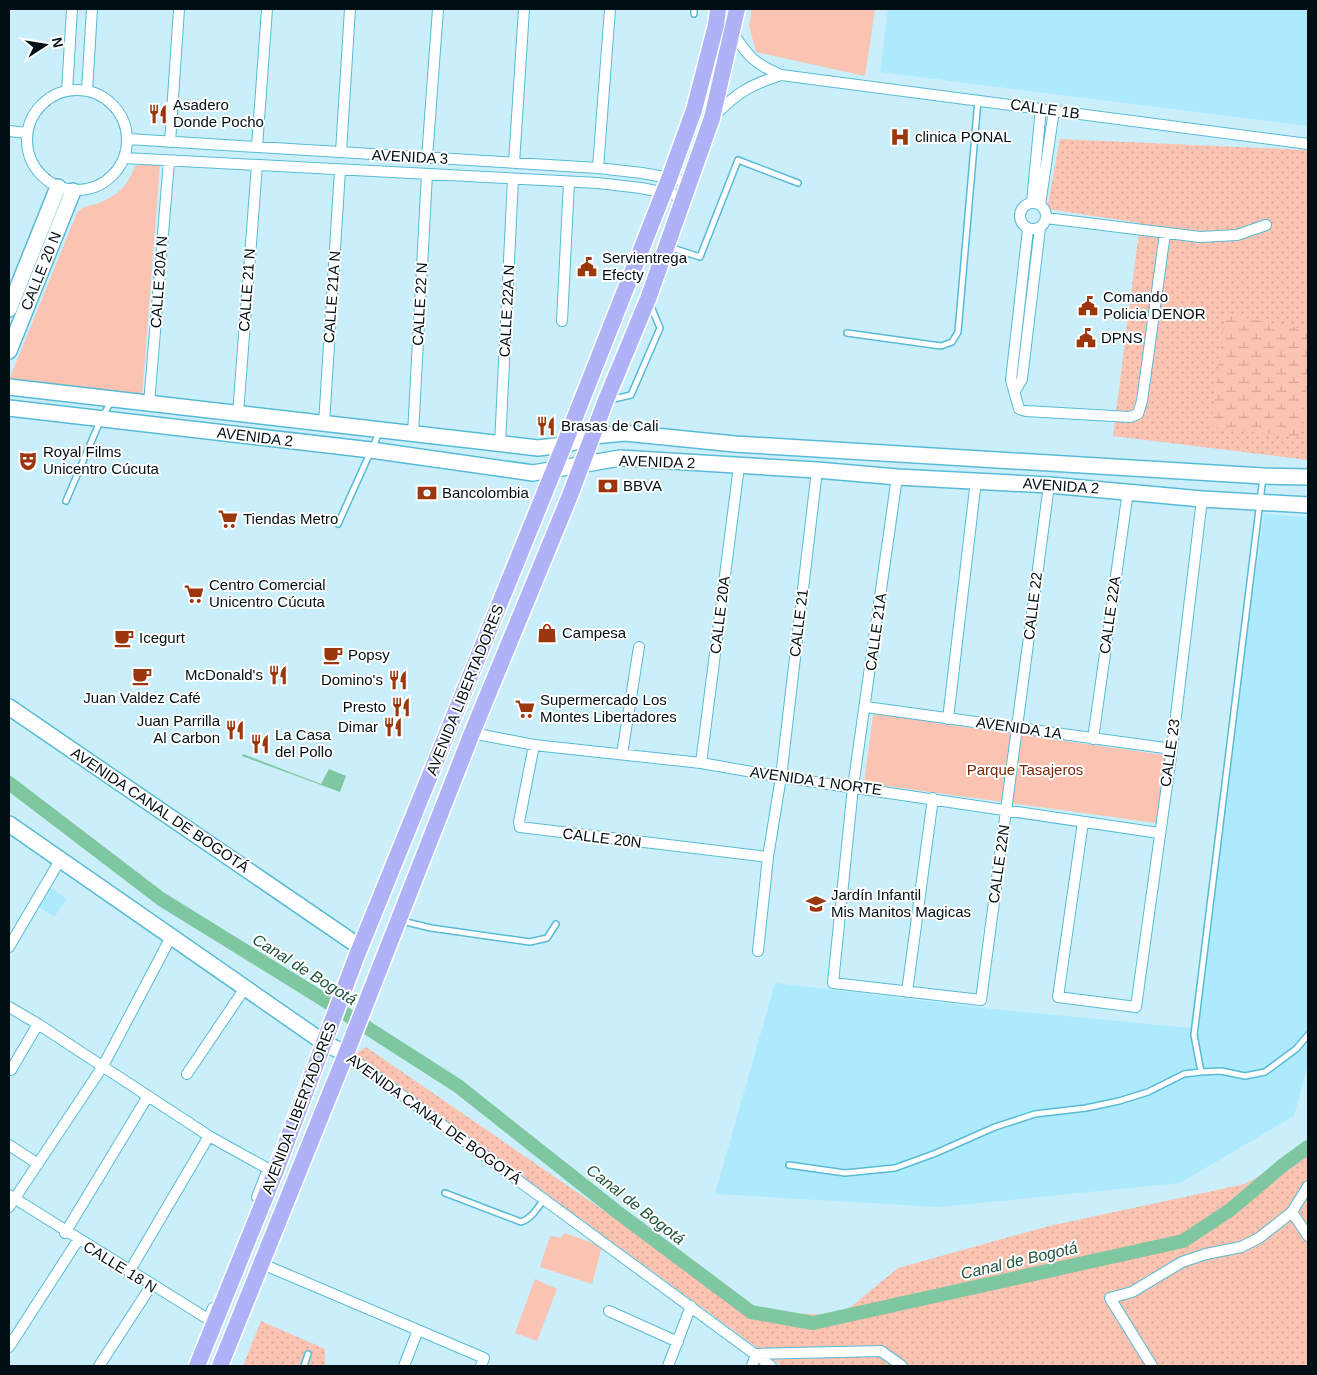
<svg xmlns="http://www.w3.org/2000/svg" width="1317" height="1375" viewBox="0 0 1317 1375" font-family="Helvetica,sans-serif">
	<defs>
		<pattern id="grass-dots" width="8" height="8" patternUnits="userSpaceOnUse" patternTransform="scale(1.25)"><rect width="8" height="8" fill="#fbc3b1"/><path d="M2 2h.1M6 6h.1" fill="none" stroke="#d5a697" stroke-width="1.8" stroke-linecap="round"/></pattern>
		<pattern id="wetland-marsh" width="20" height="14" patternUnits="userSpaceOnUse" patternTransform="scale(1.25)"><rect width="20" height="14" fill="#fbc3b1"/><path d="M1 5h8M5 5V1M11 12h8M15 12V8" fill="none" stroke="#d5a697"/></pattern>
	</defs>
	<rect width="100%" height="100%" fill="#cbeffa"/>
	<path fill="#adeafd" d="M888 9H1308V126L880 72Z
		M1264 514 1308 517V1063L1294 1116 1180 1183 939 1207 715 1194 775 983 993 1009 1190 1028Z
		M50 887 67 899 54 917 39 907Z"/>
	<path fill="url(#grass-dots)" d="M1060 139 1308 150V460L1113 436 1140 223 1047 209Z
		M366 1047 751 1312 841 1315 898 1268 1049 1226 1245 1184 1307 1150 1308 1146V1366H782L355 1054Z
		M261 1321 325 1349V1366H243Z"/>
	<path fill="url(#wetland-marsh)" d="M1225 314 1308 330V379L1300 437 1211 427Z"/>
	<path fill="#fbc3b1" d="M752 9H875L865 76 756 52 749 26Z
		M147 163 160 164 142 396 9 380 76 215C83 205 86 207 96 204 116 197 128 186 135 166Z
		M878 713 937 722V723L1165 755 1156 823 864 783 873 715H877Z
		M564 1233 602 1246 592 1284 540 1267 550 1236 561 1238Z
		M535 1279 557 1289 537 1341 515 1333Z"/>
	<path fill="#7fc7a0" d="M243 754 321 784 329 769 346 776 340 792 242 756Z"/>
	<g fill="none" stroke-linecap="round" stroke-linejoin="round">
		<path stroke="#7fc7a0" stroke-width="14" d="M9 783 161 899 313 993 458 1086 616 1211 751 1312 813 1323 1183 1241 1230 1210 1282 1166 1308 1147"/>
		<defs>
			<path id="lane" d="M694 14V9
				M669 247 700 257 738 160 798 183
				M847 333 941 346 952 342 958 332 978 100
				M609 400 631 395 660 328 650 304
				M1263 477 1194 1035 1201 1072 1221 1071 1245 1076 1265 1072 1296 1049 1308 1035
				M66 501 101 419 112 400
				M338 524 379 433
				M402 921 431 928 530 942 547 938 556 924
				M789 1165 845 1173 895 1168 936 1153 995 1127 1035 1114 1086 1108 1119 1101 1148 1092 1184 1074 1201 1072
				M445 1193 521 1222C532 1218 537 1209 544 1199
				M304 1366 308 1354"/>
			<path id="street" d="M733 33C748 57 755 64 781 75L1308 144
				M27 140a50 50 0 1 1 100 0a50 50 0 1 1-100 0Z
				M67 91 72 9
				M87 91 92 9
				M715 115C738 92 750 85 781 75
				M9 131 27 133
				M128 139 598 168 642 173 691 182
				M170 142 179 9
				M257 147 267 9
				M341 152 350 9
				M125 158 598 183 641 188 685 197
				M427 158 438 9
				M514 163 524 9
				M598 168 610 9
				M1032 202 1041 108
				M1020 216a13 13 0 1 1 26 0a13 13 0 1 1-26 0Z
				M1040 205 1054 110
				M1046 218 1200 237 1237 235 1266 225
				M1028 229 1011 380 1019 409 1026 411 1130 417 1138 414 1142 401 1165 233
				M562 321 569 182
				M1015 391 1022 379 1040 228
				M149 404 169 161
				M238 414 257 165
				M324 424 340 170
				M413 434 427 174
				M500 444 513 179
				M897 477 853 787 833 983 981 1000 1049 485
				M866 707 1172 749
				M948 719 976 480
				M472 733 534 745 701 763 781 777 1159 833
				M1093 739 1128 491
				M534 745 519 822 520 827 768 857
				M622 754 639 647
				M701 763 739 466
				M1083 822 1058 997 1136 1007 1172 749 1202 499
				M9 947 60 860
				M758 951 768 857 781 777 817 470
				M907 992 933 798
				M9 1007 38 1024
				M346 1054 771 1366
				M11 1070 38 1024 209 1136 272 1171
				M187 1074 245 988
				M9 1145 38 1164
				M9 1195 208 1319 213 1308
				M257 1197 268 1169
				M9 1207 103 1066 171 937
				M1292 1212 1308 1236
				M65 1233 148 1096
				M260 1263 484 1358 481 1366
				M129 1272 209 1136
				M609 1311 678 1342
				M9 1347 78 1240
				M756 1354 881 1351 902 1366
				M99 1366 151 1286
				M404 1366 418 1330
				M668 1366 691 1306
				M752 1366 756 1354
				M1152 1366 1110 1298 1132 1292 1182 1262 1206 1254 1241 1247 1259 1238 1292 1212 1308 1186"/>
			<path id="secondary" d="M9 309 58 187
				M9 351 73 191
				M9 387 538 448 564 445 593 436 625 433 735 444 1263 476 1308 477
				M9 408 371 450 533 473 620 458 817 470 897 477 1049 485 1202 499 1308 505
				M9 707 360 947
				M9 824 323 1042 346 1054"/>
			<path id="primary" d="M197 1366 275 1173 357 955 564 445 669 179 694 110 716 25 718 9
				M220 1366 346 1054 472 733 569 498 606 400 648 299 712 118 737 9"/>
		</defs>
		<use href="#lane" stroke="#57bbd7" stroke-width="8"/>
		<use href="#street" stroke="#57bbd7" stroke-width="12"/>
		<use href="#secondary" stroke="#57bbd7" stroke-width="18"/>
		<use href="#primary" stroke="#fff" stroke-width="19"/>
		<use href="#lane" stroke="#fff" stroke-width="5"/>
		<use href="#street" stroke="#fff" stroke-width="10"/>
		<use href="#secondary" stroke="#fff" stroke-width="15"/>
		<use href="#primary" stroke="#b0b2f8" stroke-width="16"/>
	</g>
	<defs>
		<symbol id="restaurant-bare" viewBox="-9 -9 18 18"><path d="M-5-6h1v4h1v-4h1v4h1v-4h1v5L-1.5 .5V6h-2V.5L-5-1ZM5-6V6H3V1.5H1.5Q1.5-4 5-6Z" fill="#9c360d" stroke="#fff" stroke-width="2.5" paint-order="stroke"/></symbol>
		<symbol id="hospital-bare" viewBox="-9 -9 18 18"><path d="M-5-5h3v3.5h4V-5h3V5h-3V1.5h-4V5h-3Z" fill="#9c360d" stroke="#fff" stroke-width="2.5" paint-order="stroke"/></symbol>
		<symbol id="civic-bare" viewBox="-9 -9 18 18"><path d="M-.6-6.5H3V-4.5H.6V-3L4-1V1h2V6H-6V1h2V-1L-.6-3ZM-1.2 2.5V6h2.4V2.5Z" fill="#9c360d" stroke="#fff" stroke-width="2.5" paint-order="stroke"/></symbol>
		<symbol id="theatre-bare" viewBox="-9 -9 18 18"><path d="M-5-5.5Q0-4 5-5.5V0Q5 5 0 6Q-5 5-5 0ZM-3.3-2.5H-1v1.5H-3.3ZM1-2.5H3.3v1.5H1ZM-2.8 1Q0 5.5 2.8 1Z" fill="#9c360d" stroke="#fff" stroke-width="2.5" paint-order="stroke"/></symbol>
		<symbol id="bank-bare" viewBox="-9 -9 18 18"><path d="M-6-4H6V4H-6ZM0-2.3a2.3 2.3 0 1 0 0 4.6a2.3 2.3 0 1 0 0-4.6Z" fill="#9c360d" stroke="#fff" stroke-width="2.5" paint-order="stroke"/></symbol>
		<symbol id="supermarket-bare" viewBox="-9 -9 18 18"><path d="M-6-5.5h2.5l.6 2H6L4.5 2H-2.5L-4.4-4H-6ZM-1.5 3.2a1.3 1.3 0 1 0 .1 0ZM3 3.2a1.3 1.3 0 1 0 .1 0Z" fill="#9c360d" stroke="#fff" stroke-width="2.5" paint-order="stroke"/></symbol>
		<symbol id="shop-bare" viewBox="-9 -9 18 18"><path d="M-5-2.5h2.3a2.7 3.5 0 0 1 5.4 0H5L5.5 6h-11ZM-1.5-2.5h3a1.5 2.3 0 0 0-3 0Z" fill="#9c360d" stroke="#fff" stroke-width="2.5" paint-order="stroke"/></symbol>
		<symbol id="cafe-bare" viewBox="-9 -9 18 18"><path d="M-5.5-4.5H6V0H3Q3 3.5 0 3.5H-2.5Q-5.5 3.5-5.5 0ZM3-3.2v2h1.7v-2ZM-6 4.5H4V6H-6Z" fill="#9c360d" stroke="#fff" stroke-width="2.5" paint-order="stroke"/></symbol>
		<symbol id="school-bare" viewBox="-9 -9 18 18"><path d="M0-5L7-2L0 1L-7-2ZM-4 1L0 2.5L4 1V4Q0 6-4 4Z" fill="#9c360d" stroke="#fff" stroke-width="2.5" paint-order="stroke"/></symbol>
	</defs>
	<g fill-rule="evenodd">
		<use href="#restaurant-bare" x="144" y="100" width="28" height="28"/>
		<use href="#hospital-bare" x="886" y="123" width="28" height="28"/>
		<use href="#civic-bare" x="573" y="253" width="28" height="28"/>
		<use href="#civic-bare" x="1074" y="292" width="28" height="28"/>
		<use href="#civic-bare" x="1072" y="324" width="28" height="28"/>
		<use href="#restaurant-bare" x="532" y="412" width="28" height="28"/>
		<use href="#theatre-bare" x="14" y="447" width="28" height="28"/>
		<use href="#bank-bare" x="594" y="472" width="28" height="28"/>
		<use href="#bank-bare" x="413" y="479" width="28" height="28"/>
		<use href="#supermarket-bare" x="214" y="505" width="28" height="28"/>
		<use href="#supermarket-bare" x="180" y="580" width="28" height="28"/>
		<use href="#shop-bare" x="533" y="619" width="28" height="28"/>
		<use href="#cafe-bare" x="110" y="624" width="28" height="28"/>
		<use href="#cafe-bare" x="319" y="641" width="28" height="28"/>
		<use href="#restaurant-bare" x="264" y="661" width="28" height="28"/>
		<use href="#cafe-bare" x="128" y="662" width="28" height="28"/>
		<use href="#restaurant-bare" x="384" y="666" width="28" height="28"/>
		<use href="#restaurant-bare" x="387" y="693" width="28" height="28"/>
		<use href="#supermarket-bare" x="511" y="695" width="28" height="28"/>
		<use href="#restaurant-bare" x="379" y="713" width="28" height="28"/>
		<use href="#restaurant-bare" x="221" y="716" width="28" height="28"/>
		<use href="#restaurant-bare" x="246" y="730" width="28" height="28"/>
		<use href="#school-bare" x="802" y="890" width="28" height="28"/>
	</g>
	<g text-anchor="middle" stroke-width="4" stroke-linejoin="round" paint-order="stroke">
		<g font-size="15" fill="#000f14" stroke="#fff" text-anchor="start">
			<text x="173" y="110">Asadero<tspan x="173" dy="17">Donde Pocho</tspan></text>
			<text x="915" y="142">clinica PONAL</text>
			<text x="602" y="263">Servientrega<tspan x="602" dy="17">Efecty</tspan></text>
			<text x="1103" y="302">Comando<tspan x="1103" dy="17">Policia DENOR</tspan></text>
			<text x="1101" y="343">DPNS</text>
			<text x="561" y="431">Brasas de Cali</text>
			<text x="43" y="457">Royal Films<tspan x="43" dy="17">Unicentro Cúcuta</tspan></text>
			<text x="623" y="491">BBVA</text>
			<text x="442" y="498">Bancolombia</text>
			<text x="243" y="524">Tiendas Metro</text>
			<text x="209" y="590">Centro Comercial<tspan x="209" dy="17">Unicentro Cúcuta</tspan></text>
			<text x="562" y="638">Campesa</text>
			<text x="139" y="643">Icegurt</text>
			<text x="348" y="660">Popsy</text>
			<text x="263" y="680" text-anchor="end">McDonald's</text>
			<text x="383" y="685" text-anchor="end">Domino's</text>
			<text x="142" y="703" text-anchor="middle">Juan Valdez Café</text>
			<text x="540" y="705">Supermercado Los<tspan x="540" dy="17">Montes Libertadores</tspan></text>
			<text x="386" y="712" text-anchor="end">Presto</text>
			<text x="220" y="726" text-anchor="end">Juan Parrilla<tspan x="220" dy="17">Al Carbon</tspan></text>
			<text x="378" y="732" text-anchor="end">Dimar</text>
			<text x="275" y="740">La Casa<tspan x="275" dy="17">del Pollo</tspan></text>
			<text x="831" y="900">Jardín Infantil<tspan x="831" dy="17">Mis Manitos Magicas</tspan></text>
		</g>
		<g font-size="15" fill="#000f14" stroke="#fff">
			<text transform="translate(1045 109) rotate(8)" y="5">CALLE 1B</text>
			<text transform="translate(410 157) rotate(3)" y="5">AVENIDA 3</text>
			<text transform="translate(41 271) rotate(-68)" y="5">CALLE 20 N</text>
			<text transform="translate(159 282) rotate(-86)" y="5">CALLE 20A N</text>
			<text transform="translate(247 290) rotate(-86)" y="5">CALLE 21 N</text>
			<text transform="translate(332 297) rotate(-86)" y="5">CALLE 21A N</text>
			<text transform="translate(420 304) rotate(-87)" y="5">CALLE 22 N</text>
			<text transform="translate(507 311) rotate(-87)" y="5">CALLE 22A N</text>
			<text transform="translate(255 437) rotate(7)" y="5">AVENIDA 2</text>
			<text transform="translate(657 462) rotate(2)" y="5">AVENIDA 2</text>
			<text transform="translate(1061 486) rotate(4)" y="5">AVENIDA 2</text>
			<text transform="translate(1033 606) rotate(-83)" y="5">CALLE 22</text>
			<text transform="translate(720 615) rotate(-83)" y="5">CALLE 20A</text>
			<text transform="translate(1110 615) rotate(-82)" y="5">CALLE 22A</text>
			<text transform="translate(799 623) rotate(-83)" y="5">CALLE 21</text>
			<text transform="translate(876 632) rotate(-82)" y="5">CALLE 21A</text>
			<text transform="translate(465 690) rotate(-68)" y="5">AVENIDA LIBERTADORES</text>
			<text transform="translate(1019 728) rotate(8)" y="5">AVENIDA 1A</text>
			<text transform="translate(1170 753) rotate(-82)" y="5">CALLE 23</text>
			<text transform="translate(816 781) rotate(8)" y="5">AVENIDA 1 NORTE</text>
			<text transform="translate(160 810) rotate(34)" y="5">AVENIDA CANAL DE BOGOTÁ</text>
			<text transform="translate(602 838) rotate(7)" y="5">CALLE 20N</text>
			<text transform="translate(999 864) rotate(-82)" y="5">CALLE 22N</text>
			<text transform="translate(299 1108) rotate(-69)" y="5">AVENIDA LIBERTADORES</text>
			<text transform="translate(434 1119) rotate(36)" y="5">AVENIDA CANAL DE BOGOTÁ</text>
			<text transform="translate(120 1267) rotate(32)" y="5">CALLE 18 N</text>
		</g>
		<g font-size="15" fill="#792603" stroke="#fff">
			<text x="1025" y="775">Parque Tasajeros</text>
		</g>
		<g font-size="16" font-style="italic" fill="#1e543a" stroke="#fff">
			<text transform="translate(305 969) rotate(32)" y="6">Canal de Bogotá</text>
			<text transform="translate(636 1204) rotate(38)" y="6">Canal de Bogotá</text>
			<text transform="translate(1019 1260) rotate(-13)" y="6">Canal de Bogotá</text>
		</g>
	</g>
	<rect width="1317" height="1375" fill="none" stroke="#000f14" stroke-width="20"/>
	<g transform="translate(45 45) rotate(78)" stroke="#ffffff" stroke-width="4" paint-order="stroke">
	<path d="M0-4L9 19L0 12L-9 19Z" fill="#000f14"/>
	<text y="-8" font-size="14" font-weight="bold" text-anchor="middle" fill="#000f14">N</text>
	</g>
</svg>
